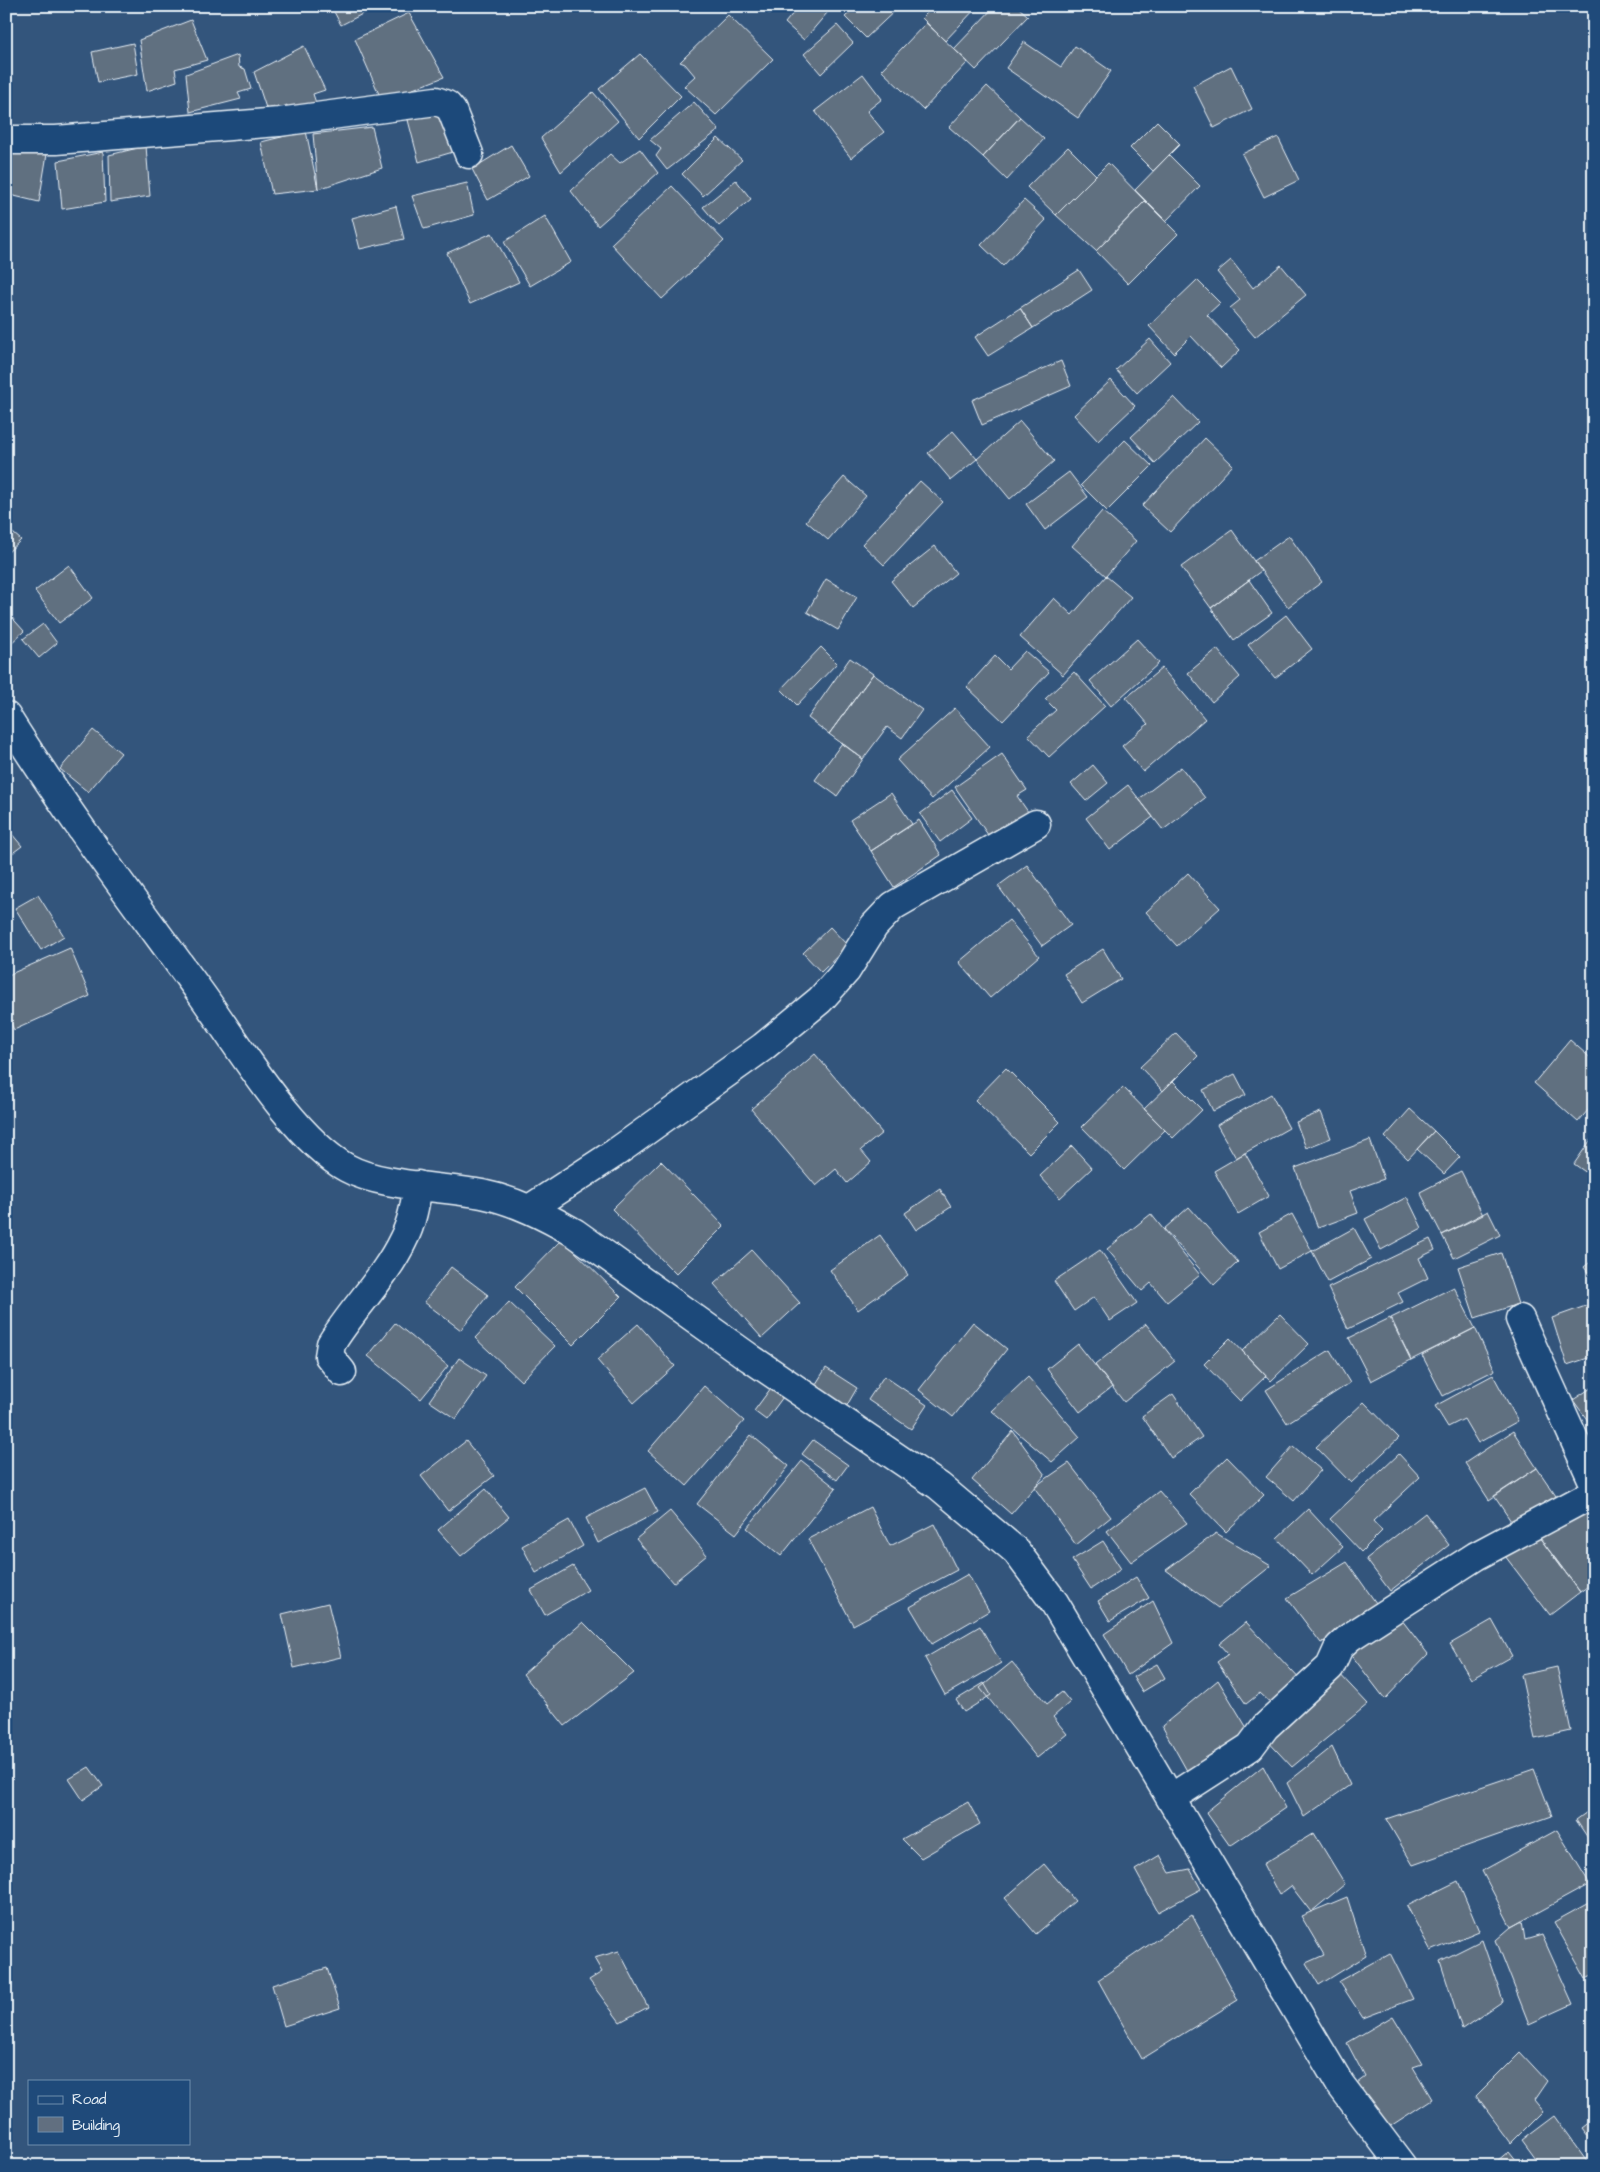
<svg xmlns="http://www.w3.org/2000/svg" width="1600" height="2172" viewBox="0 0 1600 2172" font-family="'Architects Daughter',sans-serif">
	<rect width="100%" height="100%" fill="#33557c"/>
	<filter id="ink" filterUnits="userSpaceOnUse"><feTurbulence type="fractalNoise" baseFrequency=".02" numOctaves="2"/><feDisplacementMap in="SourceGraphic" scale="10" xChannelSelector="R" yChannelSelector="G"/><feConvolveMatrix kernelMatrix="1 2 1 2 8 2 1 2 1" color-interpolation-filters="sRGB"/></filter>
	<g filter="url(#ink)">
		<path fill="#616f80" stroke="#e8f1f8" d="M331 6H378L341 25Z
			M747 6H773L771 14Z
			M799 6H833L804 40 785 23Z
			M857 6H900L866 38 845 17Z
			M934 6H978L945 41 922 18Z
			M995 6H1017L1028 16 976 70 954 49Z
			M409 13 444 77 382 101 355 39Z
			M728 15 773 59 716 115 684 86 695 76 685 64 680 62Z
			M191 20 207 60 175 69 177 81 147 91 139 40Z
			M926 23 968 62 923 110 881 70Z
			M837 25 853 43 821 74 804 54Z
			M1024 42 1061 67 1075 46 1111 71 1078 118 1006 68Z
			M133 43 138 74 98 82 92 52Z
			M304 46 325 90 313 94 317 106 291 116 287 105 268 114 254 72Z
			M640 54 681 96 639 138 599 89Z
			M238 55 239 67 245 69 251 89 238 93 241 99 190 112 186 74Z
			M1231 66 1252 109 1214 128 1193 86Z
			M863 74 882 99 867 111 884 132 851 158 815 111Z
			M987 86 1020 117 983 157 949 127Z
			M593 92 618 121 561 172 541 138Z
			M694 102 719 130 667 170 656 156 661 149 650 140Z
			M442 110 453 152 419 162 408 120Z
			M1020 117 1044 139 1007 180 983 157Z
			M1157 121 1180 144 1153 171 1130 148Z
			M372 127 382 168 318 189 313 134Z
			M306 131 318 189 272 194 261 142Z
			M1278 137 1299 180 1264 197 1242 154Z
			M718 138 742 160 703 196 682 174Z
			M511 145 529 176 488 200 472 169Z
			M146 146 150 196 110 202 109 155Z
			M1068 147 1096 175 1056 215 1027 187Z
			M48 148 39 202 6 194V149Z
			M640 149 658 173 598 226 571 191 610 154 620 163Z
			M103 152 105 202 62 209 58 161Z
			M1169 155 1200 186 1166 221 1135 190Z
			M1108 163 1145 201 1096 251 1056 215Z
			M736 180 751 199 719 226 703 207Z
			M467 183 474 215 424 229 412 196Z
			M672 186 724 241 662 299 611 244Z
			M1024 200 1046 220 1003 266 981 245Z
			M1145 201 1178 234 1128 284 1096 251Z
			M396 206 404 239 360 249 352 218Z
			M545 216 571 262 530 286 504 242Z
			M492 233 519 282 470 304 447 253Z
			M1231 260 1253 288 1281 265 1306 295 1255 337 1230 308 1240 300 1217 272Z
			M1079 270 1092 290 1033 328 1020 308Z
			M1197 280 1220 303 1207 315 1240 350 1221 368 1191 336 1174 353 1149 326Z
			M1020 308 1033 328 988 356 975 337Z
			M1150 339 1170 362 1137 393 1116 370Z
			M1061 361 1071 386 982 425 972 400Z
			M1111 380 1135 406 1098 441 1074 415Z
			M1174 397 1198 422 1155 463 1131 437Z
			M1020 421 1054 461 1010 499 977 459Z
			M953 431 977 459 951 480 928 453Z
			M1205 438 1233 465 1170 532 1142 506Z
			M1125 440 1152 466 1107 511 1081 485Z
			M1069 472 1088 497 1045 530 1026 504Z
			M844 477 866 496 828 540 806 521Z
			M920 481 943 502 884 565 862 544Z
			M1102 511 1136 541 1106 576 1072 546Z
			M6 527 21 540 6 554Z
			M1232 530 1261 571 1211 608 1181 567Z
			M1289 536 1322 582 1288 607 1254 561Z
			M935 546 956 573 913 608 891 581Z
			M69 565 93 598 59 623 35 591Z
			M1106 576 1131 597 1063 675 1020 637 1054 598 1072 615Z
			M826 579 857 597 838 630 807 612Z
			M1249 580 1272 613 1234 640 1211 608Z
			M7 612 24 631 6 648V613Z
			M1286 615 1312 649 1275 678 1248 645Z
			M43 624 57 643 39 658 23 639Z
			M1137 639 1159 663 1111 706 1090 681Z
			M821 647 837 663 797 705 781 689Z
			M1217 649 1240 677 1212 702 1188 673Z
			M1025 651 1049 672 1003 721 967 687 995 656 1008 669Z
			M850 658 873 674 829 734 808 718Z
			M1162 668 1205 719 1143 772 1122 746 1148 724 1126 698Z
			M1074 672 1105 706 1049 757 1028 735 1056 710 1045 699Z
			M873 674 922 710 902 738 887 727 863 759 829 734Z
			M955 708 990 747 932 799 897 760Z
			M93 730 121 753 88 792 60 769Z
			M842 743 863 759 837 796 815 780Z
			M1002 754 1027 790 1017 796 1033 819 995 845 955 787Z
			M1093 765 1108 783 1086 801 1071 784Z
			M1181 767 1205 798 1163 830 1139 799Z
			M1128 785 1153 817 1110 850 1086 818Z
			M952 790 972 818 940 842 920 814Z
			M891 793 912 824 871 851 850 820Z
			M919 820 941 855 894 887 871 851Z
			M6 827 22 846 6 858Z
			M1027 865 1071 925 1042 946 998 886Z
			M1188 873 1220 908 1177 946 1146 912Z
			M38 895 64 936 41 950 15 908Z
			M1009 920 1039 956 990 998 959 962Z
			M830 927 848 946 821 972 803 953Z
			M70 948 90 996 14 1030 6 1013V976Z
			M1103 949 1121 979 1082 1003 1064 974Z
			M1176 1033 1198 1056 1163 1091 1140 1067Z
			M1570 1040 1594 1061V1103L1578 1122 1534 1083Z
			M815 1054 882 1133 861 1150 871 1162 847 1183 836 1169 816 1186 751 1109Z
			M1006 1068 1060 1122 1029 1153 975 1100Z
			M1235 1074 1246 1095 1213 1111 1203 1090Z
			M1173 1081 1202 1110 1173 1138 1144 1109Z
			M1123 1087 1165 1130 1124 1170 1082 1127Z
			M1271 1094 1289 1128 1236 1158 1217 1125Z
			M1410 1109 1434 1131 1408 1159 1385 1137Z
			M1321 1112 1331 1138 1306 1148 1296 1122Z
			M1434 1131 1460 1157 1444 1174 1417 1149Z
			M1594 1135V1178L1574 1164Z
			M1370 1140 1384 1179 1350 1191 1358 1213 1318 1228 1295 1168Z
			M1072 1146 1092 1168 1060 1198 1040 1176Z
			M1245 1153 1269 1196 1238 1214 1214 1171Z
			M661 1161 724 1226 676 1274 612 1209Z
			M1461 1171 1483 1215 1442 1235 1420 1192Z
			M940 1189 951 1207 916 1230 905 1213Z
			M1407 1197 1422 1228 1381 1250 1365 1219Z
			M1189 1207 1238 1262 1214 1285 1164 1229Z
			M1488 1211 1500 1235 1454 1258 1442 1235Z
			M1151 1214 1200 1275 1167 1302 1151 1283 1142 1291 1107 1249Z
			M1292 1214 1312 1251 1278 1269 1259 1232Z
			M1354 1228 1371 1259 1328 1282 1312 1251Z
			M880 1235 908 1275 858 1310 830 1270Z
			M562 1239 621 1297 573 1345 515 1287Z
			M1430 1239 1435 1250 1419 1258 1428 1278 1398 1293 1403 1302 1348 1329 1328 1288Z
			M752 1250 800 1303 762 1338 714 1284Z
			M1100 1250 1137 1303 1110 1321 1094 1297 1074 1311 1054 1281Z
			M1501 1253 1518 1304 1475 1318 1458 1267Z
			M1594 1259V1281L1584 1267Z
			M451 1267 488 1295 461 1330 424 1302Z
			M1454 1287 1475 1328 1411 1360 1391 1318Z
			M509 1302 555 1346 521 1381 475 1338Z
			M1594 1303V1339L1589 1340 1594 1356 1567 1365 1552 1318Z
			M1280 1314 1309 1344 1271 1381 1242 1351Z
			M1390 1318 1411 1360 1371 1381 1349 1338Z
			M973 1322 1007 1349 953 1417 919 1390Z
			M395 1323 448 1366 421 1399 368 1356Z
			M638 1324 675 1366 634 1403 597 1360Z
			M1146 1324 1175 1361 1124 1402 1095 1365Z
			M1475 1328 1495 1370 1443 1396 1422 1355Z
			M1230 1338 1266 1376 1240 1401 1204 1364Z
			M1078 1344 1112 1387 1080 1412 1047 1369Z
			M1330 1350 1350 1383 1287 1423 1266 1390Z
			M459 1358 486 1376 456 1419 429 1401Z
			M826 1368 857 1388 846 1407 814 1387Z
			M1493 1375 1518 1421 1478 1443 1464 1419 1448 1427 1435 1406Z
			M884 1376 927 1405 911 1429 868 1400Z
			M1028 1377 1080 1437 1052 1462 992 1411Z
			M704 1386 744 1421 687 1486 648 1451Z
			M1594 1386V1429L1573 1400Z
			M771 1388 783 1397 766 1420 754 1411Z
			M1173 1394 1202 1437 1171 1458 1142 1416Z
			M1364 1402 1399 1438 1351 1483 1316 1447Z
			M1013 1431 1045 1475 1011 1514 972 1480Z
			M1513 1431 1537 1468 1489 1500 1465 1463Z
			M751 1435 789 1466 736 1534 697 1504Z
			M813 1440 848 1465 837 1480 802 1454Z
			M466 1441 494 1476 448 1511 421 1476Z
			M1293 1446 1321 1470 1294 1501 1266 1477Z
			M1399 1454 1420 1477 1373 1521 1382 1531 1361 1552 1330 1519Z
			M1227 1457 1264 1495 1226 1532 1189 1494Z
			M802 1461 836 1488 781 1556 747 1528Z
			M1069 1463 1111 1517 1076 1545 1034 1487Z
			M1537 1468 1558 1499 1515 1527 1494 1496Z
			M645 1488 658 1512 598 1543 586 1518Z
			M486 1489 509 1517 461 1556 438 1530Z
			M1159 1491 1187 1523 1131 1562 1107 1531Z
			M1585 1498 1594 1510V1582L1580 1592 1537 1534Z
			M870 1507 890 1546 934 1524 957 1570 853 1625 808 1539Z
			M1308 1509 1343 1547 1312 1575 1277 1538Z
			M670 1511 707 1555 673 1583 636 1539Z
			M1425 1513 1449 1545 1390 1591 1366 1559Z
			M569 1520 583 1546 536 1573 522 1546Z
			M1533 1529 1580 1592 1550 1615 1502 1552Z
			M1216 1533 1271 1566 1218 1608 1166 1570Z
			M1103 1541 1121 1569 1091 1589 1072 1560Z
			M1347 1562 1381 1610 1321 1643 1287 1598Z
			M573 1566 588 1590 545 1615 531 1590Z
			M968 1574 989 1611 932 1644 910 1607Z
			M1136 1577 1149 1598 1110 1621 1098 1601Z
			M1153 1601 1173 1643 1128 1675 1104 1634Z
			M328 1603 341 1657 294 1668 282 1614Z
			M1398 1615 1428 1654 1385 1699 1346 1648Z
			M1492 1620 1512 1656 1471 1679 1450 1644Z
			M583 1622 634 1673 565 1726 523 1674Z
			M1246 1622 1305 1685 1274 1706 1260 1693 1246 1704 1217 1662 1228 1654 1219 1644Z
			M980 1626 1001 1663 945 1695 925 1658Z
			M1012 1662 1047 1704 1062 1692 1070 1702 1053 1717 1067 1734 1037 1758 980 1688Z
			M1157 1664 1165 1678 1142 1692 1133 1677Z
			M1557 1667 1571 1731 1535 1739 1521 1675Z
			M1335 1669 1368 1704 1292 1767 1263 1736Z
			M1218 1680 1253 1738 1191 1778 1162 1726Z
			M984 1683 991 1695 964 1712 956 1700Z
			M1332 1747 1350 1785 1304 1817 1287 1783Z
			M1263 1766 1286 1808 1230 1846 1206 1812Z
			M89 1767 103 1786 83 1800 69 1779Z
			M1534 1769 1552 1816 1413 1865 1386 1819Z
			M968 1802 980 1824 921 1858 902 1839Z
			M1594 1807V1847L1576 1820Z
			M1557 1830 1590 1884 1511 1927 1482 1871Z
			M1314 1833 1345 1884 1311 1912 1291 1886 1279 1895 1263 1864Z
			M1160 1855 1170 1873 1190 1869 1201 1889 1158 1912 1135 1870Z
			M1044 1864 1075 1901 1036 1934 1005 1898Z
			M1458 1881 1479 1931 1431 1951 1407 1906Z
			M1347 1897 1366 1956 1319 1985 1306 1963 1324 1955 1301 1916Z
			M1594 1900V1975L1586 1979 1554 1922Z
			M1192 1915 1238 2000 1142 2059 1098 1980Z
			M1522 1921 1525 1940 1542 1935 1573 2004 1529 2024 1496 1940 1511 1927Z
			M1482 1940 1503 2001 1462 2029 1440 1961Z
			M619 1951 648 2007 620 2022 589 1980 602 1972 594 1958Z
			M1390 1953 1413 1999 1363 2018 1339 1981Z
			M327 1968 340 2008 284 2026 272 1985Z
			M1393 2016 1422 2064 1413 2067 1432 2099 1389 2127 1357 2083 1365 2077 1347 2043Z
			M1520 2052 1547 2081 1534 2100 1543 2111 1511 2143 1476 2096Z
			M1554 2116 1590 2166H1541L1522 2140Z
			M1594 2118V2145L1581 2128Z
			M1509 2151 1521 2166H1491Z"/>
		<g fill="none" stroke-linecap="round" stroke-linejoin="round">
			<defs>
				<path id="street" d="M6 140H56L279 122 436 101 447 105 452 111 469 154
					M6 716C66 812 135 903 202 995 238 1045 294 1139 347 1168 379 1186 444 1187 482 1194 516 1201 545 1216 575 1233L750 1358 939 1486 1016 1551 1054 1602 1340 2084 1402 2166
					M531 1208 615 1153 763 1047 820 1000 846 971 874 926 893 906 1036 824
					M1520 1319 1594 1483
					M342 1372 329 1356 331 1344C353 1308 385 1278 403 1240 412 1223 415 1204 418 1185
					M1171 1798 1250 1747 1265 1727 1330 1667 1339 1647 1350 1637 1476 1556 1594 1493"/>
			</defs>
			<use href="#street" stroke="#e8f1f8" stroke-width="31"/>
			<use href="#street" stroke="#1f4a7a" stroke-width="28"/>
		</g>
	</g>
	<rect width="1600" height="2172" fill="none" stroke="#1f4a7a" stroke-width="25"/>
	<rect x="12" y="12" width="1575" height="2147" fill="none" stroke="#e8f1f8" stroke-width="2" filter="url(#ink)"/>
	<rect x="28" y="2080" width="162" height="65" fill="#1f4a7a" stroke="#6f8dac"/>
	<rect x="38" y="2096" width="25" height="8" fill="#1f4a7a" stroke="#6f8dac"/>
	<text x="72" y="2104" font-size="15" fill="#e8f1f8">Road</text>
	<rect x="38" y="2117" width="25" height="15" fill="#616f80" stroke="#6f8dac"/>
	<text x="72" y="2130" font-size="15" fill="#e8f1f8">Building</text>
</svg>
